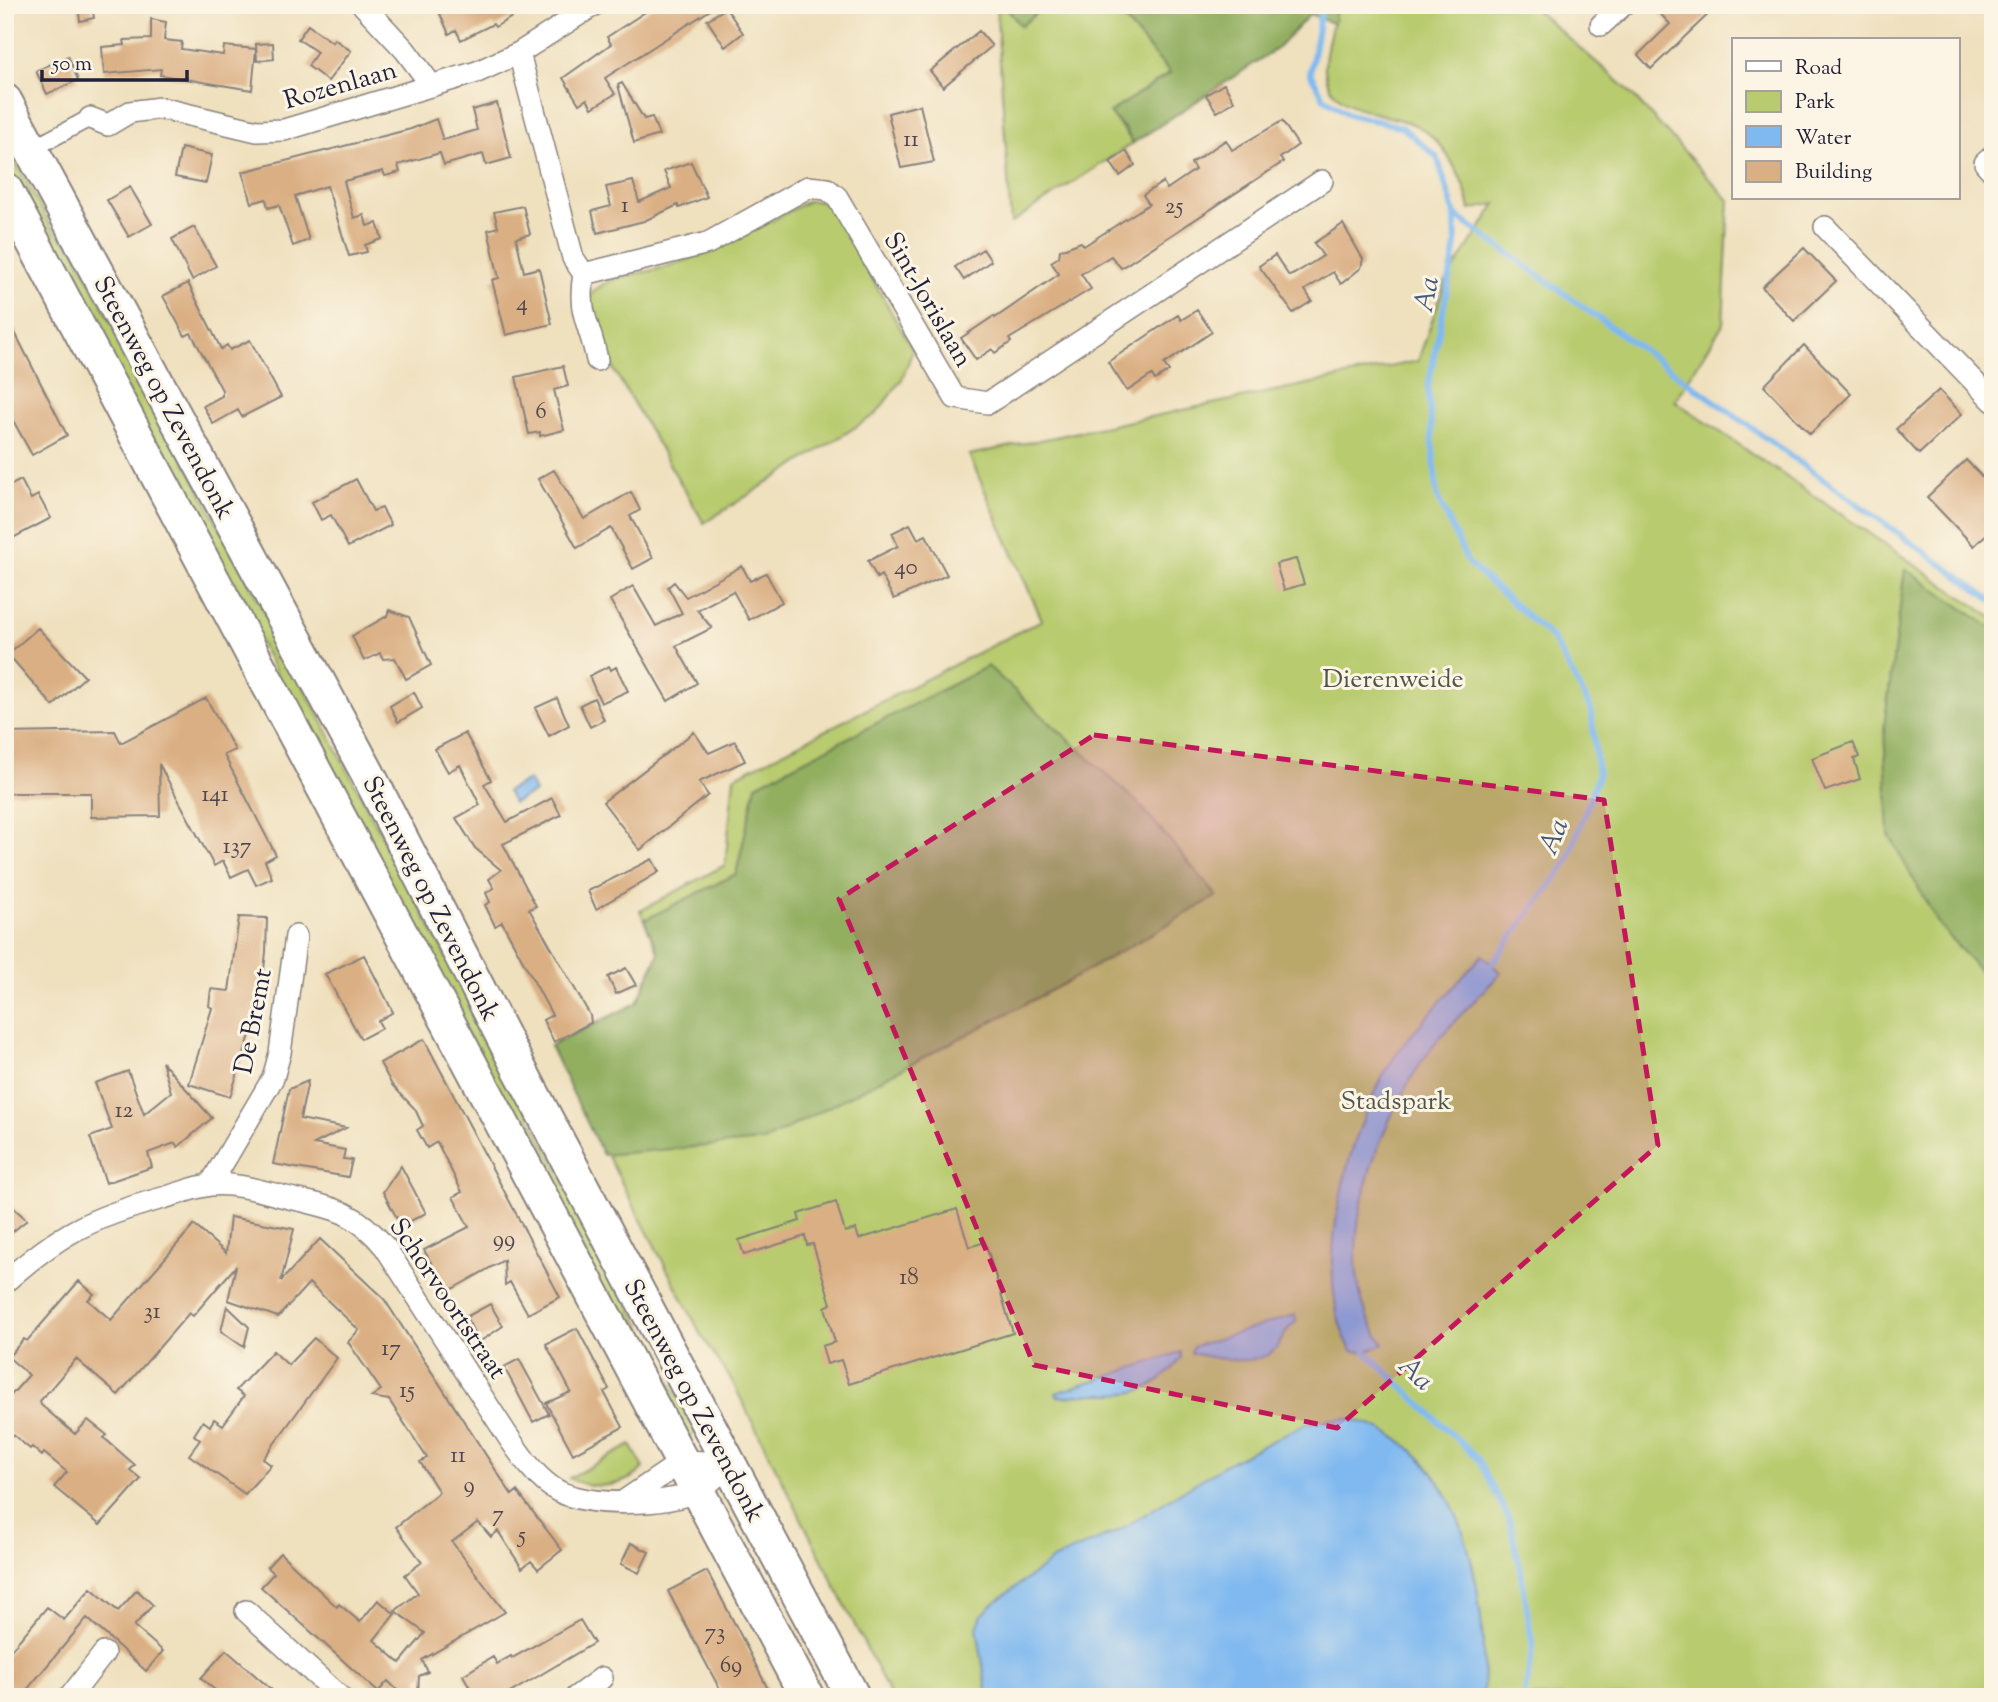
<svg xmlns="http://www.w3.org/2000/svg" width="1998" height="1702" viewBox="0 0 1998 1702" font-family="'Sorts Mill Goudy',serif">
	<rect width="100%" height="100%" fill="#fcf5e5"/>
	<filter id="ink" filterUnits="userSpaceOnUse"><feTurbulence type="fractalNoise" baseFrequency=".0143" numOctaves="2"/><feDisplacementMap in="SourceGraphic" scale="14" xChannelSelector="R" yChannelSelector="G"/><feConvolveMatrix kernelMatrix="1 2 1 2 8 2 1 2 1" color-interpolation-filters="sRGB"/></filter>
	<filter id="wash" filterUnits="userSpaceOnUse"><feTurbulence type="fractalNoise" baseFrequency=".00686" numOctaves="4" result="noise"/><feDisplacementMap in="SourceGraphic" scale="28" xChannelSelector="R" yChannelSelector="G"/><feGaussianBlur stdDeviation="1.57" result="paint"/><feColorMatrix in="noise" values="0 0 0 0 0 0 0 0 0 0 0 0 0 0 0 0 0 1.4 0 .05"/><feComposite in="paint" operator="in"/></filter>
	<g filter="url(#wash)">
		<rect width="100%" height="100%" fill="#efe0be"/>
		<path fill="#b8cb6e" stroke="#6d7654" stroke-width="2" d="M996 5H1004L1021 26 1046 5H1112L1170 73 1110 113 1133 143 1011 223Z
			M1336 5H1530L1625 87 1729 200 1723 324 1675 401 1993 618V1697H891L732 1381 703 1338 550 1046 637 1003 659 953 640 911 725 865 734 777 1042 620 969 455 1418 361 1445 283 1496 204 1470 210C1466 181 1442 136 1413 124 1384 112 1326 112 1325 68 1324 48 1334 26 1336 5Z
			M5 142 51 227 74 251 696 1431 693 1436 683 1438 679 1433 5 161Z
			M808 201H819L830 205 913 350 902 379 876 414 704 523 614 370 602 328 595 318 589 297C603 276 638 275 662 268 714 253 760 227 808 201Z
			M631 1445 644 1468C626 1487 592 1491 569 1478Z"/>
		<path fill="#92af61" stroke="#5a684e" stroke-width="2" d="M1004 5H1046L1021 26Z
			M1112 5H1336L1334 24 1310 14 1279 47 1133 143 1126 130 1109 113 1170 73Z
			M1905 569 1993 629V986L1939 925 1889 835 1884 727Z
			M988 666 1139 804 1217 896 1069 981 764 1141 603 1155 550 1046 637 1003 659 953 644 920 736 874 756 785Z"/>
		<path fill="#80b9f0" stroke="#516e96" stroke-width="2" d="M529 780 535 792 513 803 507 791Z
			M1482 955 1501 973C1472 1004 1440 1033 1417 1069 1371 1142 1325 1268 1384 1344L1366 1352 1352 1351C1306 1278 1350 1118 1398 1052 1423 1018 1455 987 1482 955Z
			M1295 1315 1296 1322C1285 1329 1284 1338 1276 1348 1259 1369 1215 1358 1191 1353L1192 1347Z
			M1181 1352V1358C1143 1408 1117 1388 1066 1397L1057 1396 1056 1393Z
			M1344 1418C1466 1439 1488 1594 1483 1697H988L977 1628 982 1615 993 1604 1054 1559 1118 1531 1226 1464 1307 1423Z"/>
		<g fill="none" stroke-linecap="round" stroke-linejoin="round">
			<path stroke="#80b9f0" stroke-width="6" d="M1322 5 1310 73 1324 98 1348 114 1402 127 1437 157 1455 215 1456 246 1428 387 1437 496 1468 563 1553 639 1591 709 1598 776 1567 863 1488 969
				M1455 215 1993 601
				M1363 1345 1366 1352 1478 1459 1509 1519 1521 1571 1533 1648 1524 1697"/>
		</g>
		<g id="blocks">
			<path fill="#daaf83" d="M92 5 94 18 80 21 78 7Z
				M436 5H532L495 27 493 24 461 40 456 30 449 34Z
				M656 5H718L605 78 615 94 592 108 587 99 579 104 563 78 611 44 607 37Z
				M1652 5H1718L1651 69 1638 55 1670 24Z
				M726 8 743 33 725 47 707 20Z
				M151 19 166 22 164 40 182 42 181 49 223 55 224 46 256 49 252 90 160 75 161 69 104 74 102 47 125 45 124 40 151 39Z
				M308 25 332 42 334 39 351 51 328 81 308 66 317 52 298 39Z
				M979 31 992 46 943 87 930 71Z
				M273 43 274 59 257 61 256 44Z
				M68 56 78 80 47 94 36 71Z
				M622 83 644 119 652 117 659 135 634 143 618 85Z
				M1224 84 1234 101 1217 112 1206 95Z
				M497 103 511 158 486 165 483 154 444 165 440 153 398 165 400 172 385 176 383 171 344 181 354 218 364 215 367 226 377 223 382 239 365 245 367 252 349 256 327 186 295 196 309 240 293 246 279 205 268 208 266 199 252 203 242 172 411 129 436 119 443 140 477 130 472 110Z
				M920 105 934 162 901 168 888 113Z
				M1282 121 1298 145 1280 158 1283 162 1121 268 1111 256 1081 274 1091 289 1009 339 1011 342 995 353 992 349 976 360 961 338 994 316 995 318 1059 274 1051 262 1059 257 1060 250 1081 242 1084 246 1149 204 1143 195 1163 182 1167 189 1195 170 1191 163 1226 140 1232 150Z
				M181 148 212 155 206 183 175 177Z
				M1126 151 1135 165 1120 176 1110 162Z
				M691 162 707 197 679 208 678 205 644 221 597 233 592 211 611 206 606 187 633 181 639 202 671 188 664 171Z
				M130 187 152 224 129 237 107 200Z
				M523 206 530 234 516 238 524 272 539 268 552 324 506 335 492 280 499 278 488 230 498 227 494 212Z
				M1343 224 1363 259 1361 268 1341 284 1333 272 1305 290 1312 301 1293 313 1259 266 1275 255 1289 276 1294 274 1323 256 1314 243Z
				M194 227 216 266 192 280 172 239Z
				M1804 248 1836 281 1794 321 1762 287Z
				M983 249 991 261 964 280 955 267Z
				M188 283 221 349 227 345 230 350 250 340 281 397 242 417 238 410 213 424 203 406 222 396V390L191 333 185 336 163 296Z
				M1197 310 1212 332 1164 364 1169 371 1155 380 1152 375 1127 391 1108 362 1178 315 1181 320Z
				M5 313 67 435 32 455 5 406Z
				M1804 345 1851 394 1810 434 1764 386Z
				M563 366 568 386 554 390 564 430 540 436V432L529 434 516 377Z
				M1939 390 1962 414 1919 454 1896 429Z
				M1966 460 1993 488V528L1974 546 1927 497Z
				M554 470 584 519 631 492 640 510 630 516 653 558 633 569 611 528 577 548 538 479Z
				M356 479 373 511 382 508 391 525 348 547 331 515 321 520 312 502Z
				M21 480 31 499 38 495 51 518 13 538 5 524V516L11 513 5 502V488Z
				M910 524 918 539 926 535 947 575 894 599 881 575 877 578 868 561 898 546 892 533Z
				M1296 559 1304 584 1284 590 1276 564Z
				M742 566 750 581 766 573 782 602 749 620 733 591 697 610 712 628 676 646 697 683 668 701 610 600 633 586 656 626 682 613 668 587 674 582 686 597Z
				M389 610 409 617 431 665 406 679 395 658 383 659 380 653 364 661 352 636 387 616Z
				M38 628 85 677 53 706 8 654Z
				M609 666 611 670 616 667 628 691 601 703 589 676Z
				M414 692 422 708 398 722 390 706Z
				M206 698 235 750 224 755 276 855 265 861 272 878 256 885 248 869 231 877 223 861 214 866 159 764 160 816 91 817V793H5V733L115 731 121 743Z
				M557 698 569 725 549 736 535 708Z
				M594 698 604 720 590 727 580 705Z
				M694 732 709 753 735 741 745 761 699 782 708 795 640 850 603 802Z
				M465 733 491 780 484 784 507 822 552 798 561 815 503 844 536 906 529 909 590 1015 591 1023 554 1042 543 1020 552 1015 502 922 495 926 485 905 490 902 486 893 494 888 489 879 501 870 475 848 456 818 480 805 460 765 448 772 435 749Z
				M1853 742 1859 757 1854 759 1860 779 1825 791 1812 758Z
				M652 859 659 872 596 909 588 891Z
				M239 917 267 918 266 952 260 1004 230 1097 189 1084 212 1008 209 1006 211 989 229 991Z
				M364 955 393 1012 378 1021 382 1028 361 1039 325 974Z
				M626 968 636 985 616 994 608 977Z
				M424 1039 560 1297 528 1314 510 1282 505 1285 504 1260 447 1292 424 1250 469 1227 453 1197 462 1192 437 1142 427 1148 417 1130 423 1126 415 1109 392 1085 380 1063Z
				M162 1062 212 1118 178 1147 175 1143 148 1153 152 1167 106 1183 90 1137 112 1129 95 1083 128 1071 144 1114 171 1092Z
				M308 1081 300 1119 346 1128 314 1144 345 1150 343 1159 352 1160 348 1177 273 1164 289 1089Z
				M401 1166 426 1213 401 1226 383 1192Z
				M5 1200 27 1220 5 1238Z
				M836 1202 845 1232 856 1229 859 1239 957 1209 969 1247 985 1242 1013 1333 849 1384 841 1360 827 1364 822 1346 835 1342 825 1307 831 1304 813 1244 807 1245 805 1236 744 1255 739 1240 800 1221 798 1214Z
				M230 1217 294 1229 281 1281 320 1239 384 1299 512 1495 517 1491 562 1550 538 1569 531 1561 522 1568 498 1531 491 1537 478 1522 452 1542 505 1612 422 1660 428 1672 419 1676 418 1695 401 1694 388 1681 378 1692 261 1587 274 1573 267 1567 280 1553 337 1607 339 1604 360 1622 378 1600 395 1614 374 1640 400 1663 425 1633 395 1611 418 1593 405 1575 422 1562 396 1527 439 1492 420 1462 427 1458 389 1400 371 1397 381 1390 348 1342 359 1330 309 1283 278 1317 228 1300 236 1266 193 1316 189 1313 118 1395 76 1359 40 1401 41 1405 75 1434 88 1420 107 1435 104 1438 135 1465 130 1470 141 1479 100 1525 54 1487 67 1472 44 1453 42 1456 32 1447 30 1449 5 1428V1402L29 1375 8 1357 24 1339 27 1341 79 1281 94 1294 88 1300 111 1320 194 1225 226 1253Z
				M490 1304 503 1326 479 1342 466 1317Z
				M227 1306 249 1327 244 1347 221 1331Z
				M577 1328 609 1389 604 1392 623 1427 573 1454 546 1403 571 1392 546 1344Z
				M314 1338 337 1358 263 1459 271 1465 245 1494 189 1455 200 1440 194 1435 203 1421 210 1426 214 1419 223 1425 244 1396 236 1390 273 1351 288 1365Z
				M519 1359 549 1414 533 1422 504 1367Z
				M631 1543 649 1552 639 1573 621 1564Z
				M707 1571 737 1628 772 1697H724L683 1620 668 1591Z
				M91 1588 118 1611 137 1590 153 1605 134 1626 163 1651 146 1671 87 1618 21 1697H5V1657L47 1607 64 1620Z
				M580 1620 594 1643 503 1697H475L463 1675 493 1657 497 1664 511 1656 512 1658Z
				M226 1650 241 1663 280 1697H223L201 1678Z"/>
		</g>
	</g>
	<g filter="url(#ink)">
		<use href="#blocks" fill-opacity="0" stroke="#88817c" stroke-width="2"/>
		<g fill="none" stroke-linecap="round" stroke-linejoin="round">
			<defs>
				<path id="pedestrian" d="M30 150 90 118"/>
				<path id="minor" d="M363 5 405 50 432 86
					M1601 25 1623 5
					M519 53 573 258 584 274 708 243 808 187 827 189 837 197 955 398 988 403 1322 181
					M90 118 108 125 130 112 160 108 257 131 284 130 477 72 519 53 594 5
					M1993 156 1985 163 1993 172
					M1825 227 1993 401
					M584 274C577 314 590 323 597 360
					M210 1185 273 1078 280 1053 296 936
					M5 1282C60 1233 92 1217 163 1198 178 1194 194 1187 210 1185 237 1182 267 1193 294 1199 336 1208 357 1213 385 1247L507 1435C520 1454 537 1480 558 1491 590 1507 665 1506 697 1491 708 1486 720 1472 730 1463
					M624 1501 683 1461 730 1463
					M246 1611 340 1697
					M70 1697 104 1653
					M576 1697 602 1678"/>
				<path id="primary" d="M5 101 367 772 519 1068 853 1697
					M5 189 807 1697"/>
			</defs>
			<use href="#pedestrian" stroke="#88817c" stroke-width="19"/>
			<use href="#minor" stroke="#88817c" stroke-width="24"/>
			<use href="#primary" stroke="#88817c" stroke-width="37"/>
			<use href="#pedestrian" stroke="#fff" stroke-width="16"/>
			<use href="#minor" stroke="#fff" stroke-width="21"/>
			<use href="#primary" stroke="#fff" stroke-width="33"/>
		</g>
	</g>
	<path fill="#c2185b" fill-opacity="0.2" stroke="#c2185b" stroke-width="5" stroke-dasharray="14 9" stroke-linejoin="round" d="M1094 735 1604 800 1658 1145 1337 1428 1034 1365 839 899Z"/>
	<g text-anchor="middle" stroke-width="6" stroke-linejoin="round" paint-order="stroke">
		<g font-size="23" fill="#50454d">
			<text x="911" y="146">11</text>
			<text x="625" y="212">1</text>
			<text x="1174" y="213">25</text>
			<text x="522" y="310">4</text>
			<text x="541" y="418">6</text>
			<text x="906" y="574">40</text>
			<text x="215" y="801">141</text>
			<text x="237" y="853">137</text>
			<text x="124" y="1117">12</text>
			<text x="504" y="1246">99</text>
			<text x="909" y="1284">18</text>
			<text x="152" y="1318">31</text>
			<text x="391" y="1355">17</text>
			<text x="407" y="1397">15</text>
			<text x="458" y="1462">11</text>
			<text x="469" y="1492">9</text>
			<text x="498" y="1521">7</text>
			<text x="522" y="1542">5</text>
			<text x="715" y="1639">73</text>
			<text x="731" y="1672">69</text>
		</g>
		<g font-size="26" fill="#22223b" stroke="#fcf5e5">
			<text transform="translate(340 84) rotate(-16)" y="9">Rozenlaan</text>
			<text transform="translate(929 299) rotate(60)" y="9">Sint-Jorislaan</text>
			<text transform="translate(165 397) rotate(62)" y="9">Steenweg op Zevendonk</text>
			<text transform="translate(432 898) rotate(63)" y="9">Steenweg op Zevendonk</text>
			<text transform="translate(252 1021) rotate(-79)" y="9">De Bremt</text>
			<text transform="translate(449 1298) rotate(56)" y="9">Schorvoortstraat</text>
			<text transform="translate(695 1400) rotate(62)" y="9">Steenweg op Zevendonk</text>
		</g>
		<g font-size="26" fill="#4f554a" stroke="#fcf5e5">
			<text x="1393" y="687">Dierenweide</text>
			<text x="1396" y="1109">Stadspark</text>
		</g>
		<g font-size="28" font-style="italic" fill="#43577a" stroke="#fcf5e5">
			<text transform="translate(1425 294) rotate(-79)" y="10">Aa</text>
			<text transform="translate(1552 836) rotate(-67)" y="10">Aa</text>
			<text transform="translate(1417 1372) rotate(44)" y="10">Aa</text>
		</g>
	</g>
	<rect width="1998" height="1702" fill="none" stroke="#fcf5e5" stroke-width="28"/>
	<rect x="1732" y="38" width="228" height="161" fill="#fcf5e5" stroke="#a5a1a1" stroke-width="2"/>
	<rect x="1746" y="61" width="35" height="10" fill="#ffffff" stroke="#a5a1a1" stroke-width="2"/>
	<text x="1795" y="74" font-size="21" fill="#22223b">Road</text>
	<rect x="1746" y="91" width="35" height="21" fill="#b8cb6e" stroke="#a5a1a1" stroke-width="2"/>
	<text x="1795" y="108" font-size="21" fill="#22223b">Park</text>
	<rect x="1746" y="126" width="35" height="21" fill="#80b9f0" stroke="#a5a1a1" stroke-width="2"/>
	<text x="1795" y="144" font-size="21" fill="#22223b">Water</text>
	<rect x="1746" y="161" width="35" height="21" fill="#daaf83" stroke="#a5a1a1" stroke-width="2"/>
	<text x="1795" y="178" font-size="21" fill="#22223b">Building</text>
	<path d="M42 70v10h145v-10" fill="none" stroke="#22223b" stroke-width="3.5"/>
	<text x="52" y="70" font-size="21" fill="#22223b" stroke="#fcf5e5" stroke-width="5" paint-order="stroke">50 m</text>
</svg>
